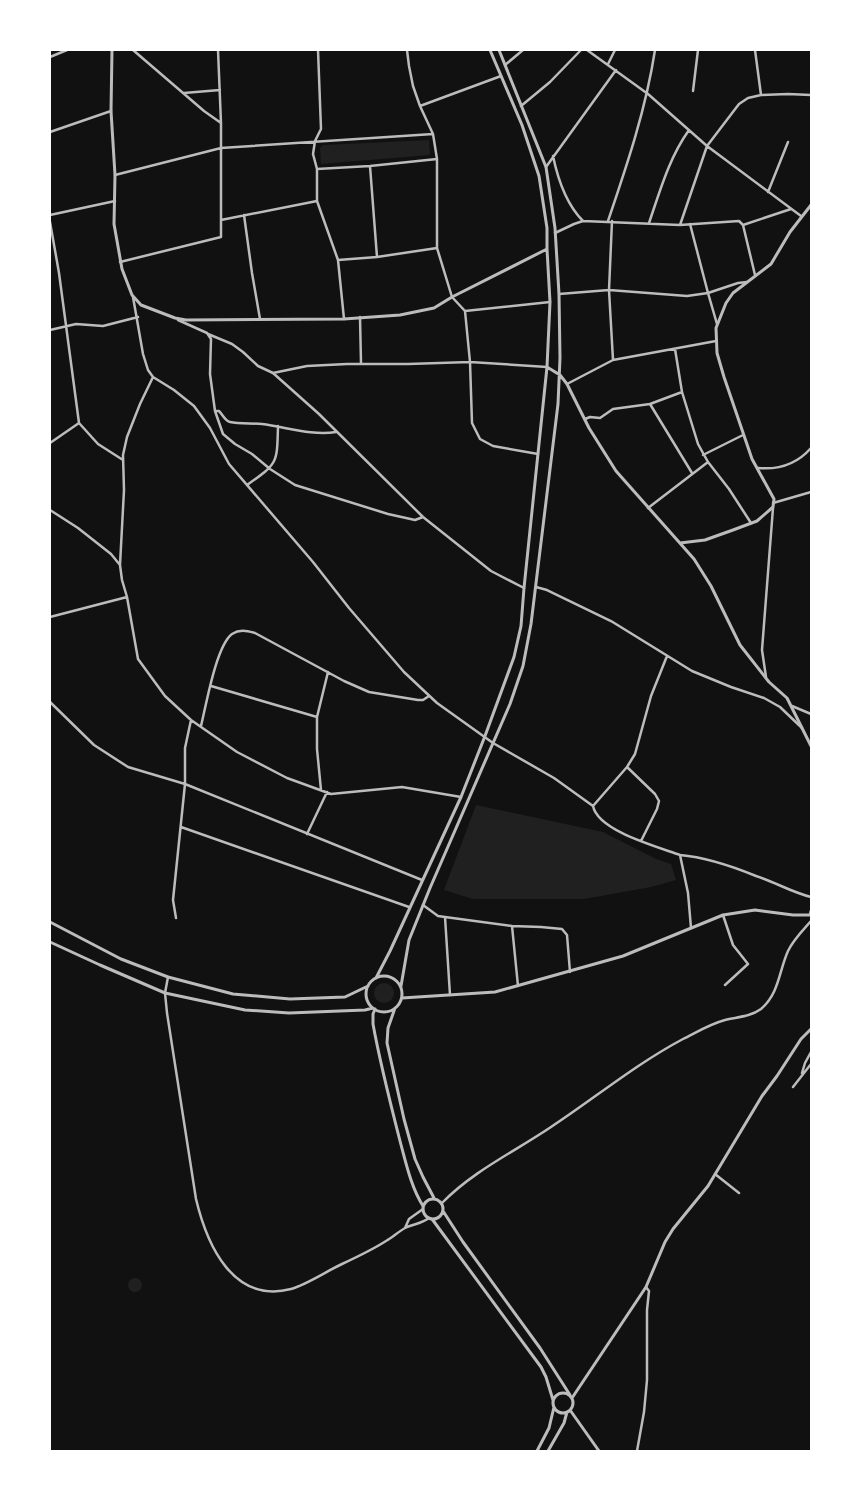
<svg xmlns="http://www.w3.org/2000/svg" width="861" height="1501" viewBox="0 0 861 1501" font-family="'PT Sans Narrow',sans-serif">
	<rect width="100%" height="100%" fill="#111"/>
	<path fill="#202020" d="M429 140 430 155 321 164 320 148 323 145Z
		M476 805 603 832 656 859 671 864 676 880 651 887 584 899H473L444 890Z
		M374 993a10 10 0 1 1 20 0a10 10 0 1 1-20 0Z
		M128 1285a7 7 0 1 1 14 0a7 7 0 1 1-14 0Z"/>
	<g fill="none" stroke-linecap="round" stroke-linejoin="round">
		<path stroke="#bcbcbc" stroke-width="2.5" d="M133 50 204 111 221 123
			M318 50 321 129 315 141 313 154 317 169V201L338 260 344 319
			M407 50 409 66 413 86 420 106 433 134 437 159V248L452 297 465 311 470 362 472 423 480 439 493 446 538 454
			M587 50 648 94 707 146 801 216
			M50 57 67 50
			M608 64 615 50
			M505 65 523 50
			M693 91 698 50
			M184 93 220 90
			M761 95 788 94 811 95
			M420 106 501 76
			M521 106 550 82 581 50
			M50 132 111 111
			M553 156C558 180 566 204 583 221
			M370 166 377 257
			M546 167 616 70
			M317 169 370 166 437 159
			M115 175 221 148 433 134
			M768 192 788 142
			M50 215 115 201
			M244 215 252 273 260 319
			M221 220 317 201
			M608 221C627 165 646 109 655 50
			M612 221 609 290 613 360
			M50 222 59 273 79 423 98 444 123 460
			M649 223C660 191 669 158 689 130
			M690 224 708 293 738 283 747 282
			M680 225 707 146 739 104 748 98 761 95 755 50
			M743 225 791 209
			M555 233 574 224 583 221 680 225 739 221 743 225 755 275
			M338 260 377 257 437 248
			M120 262 221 237V123L218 50
			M559 294 609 290 687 296 708 293 717 324
			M133 297 143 354 148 370 153 377 174 390 194 406 210 428 229 464 313 562 349 608 404 672 437 703 493 743 554 778 593 806C598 831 658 847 680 855L688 893 691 928
			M465 311 550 302
			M360 317 361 363
			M178 320 207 333 211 339 210 374 215 411 223 434 235 444 252 454 270 469 295 485 388 514 415 520 423 517
			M50 330 76 324 103 326 138 317
			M208 334 232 344 243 352 258 366 273 373 307 366 347 364H408L470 362 547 367
			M675 349 682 392 698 444 708 462 729 489 751 523
			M273 373 319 414 423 517 491 571 524 588
			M567 384 613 360 716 341
			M650 404 692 473
			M215 411H219C223 415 225 421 230 422 239 424 252 423 262 424 286 427 312 436 336 432
			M585 419 590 417 600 418 613 409 650 404 682 392
			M50 443 79 423
			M703 455 743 435
			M758 468C779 470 797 464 811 448
			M247 485C278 463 277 464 278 426
			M773 503 811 492
			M648 508 708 462
			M50 510 78 528 111 554 120 565 122 580 127 597 138 659 165 696 191 720 237 752 287 778 331 794 402 787 461 797
			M120 565 124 490 123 455 127 437 140 404 153 377
			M536 587 547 590 611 621 692 671 731 687 764 698 780 707 802 728
			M50 617 127 597
			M766 677 762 650 773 508
			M211 686 317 717
			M50 702 94 745 128 767 185 784 422 880
			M792 706 811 714
			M201 726C206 706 216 646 232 634 240 629 247 631 255 633L344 681 369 692 418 700H423L429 696
			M627 767 655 794 659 801 657 809 641 841
			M321 790 317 749V717L328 672
			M593 806 627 767 635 754 651 696 667 656
			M181 827 409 907
			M307 834 327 792
			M680 855C703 857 734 867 756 876 775 882 791 892 811 897
			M423 905 438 916 445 917 512 926 541 927 562 929 567 935 570 972
			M723 915 733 945 748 964 725 985
			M445 917 450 995
			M176 918 173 900 185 784V748L191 720
			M512 926 518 986
			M168 977 165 993 167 1013 196 1199C207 1245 233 1304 291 1289 306 1285 327 1271 342 1264 357 1257 372 1250 386 1241 392 1238 398 1232 405 1228 413 1224 421 1224 429 1218
			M802 1073 805 1063 811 1052
			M793 1087 811 1064
			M715 1174 739 1193
			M442 1203C473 1171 514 1152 551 1127 595 1098 636 1064 683 1039 697 1032 710 1024 725 1020 737 1017 750 1017 761 1009 779 994 779 971 788 951 793 940 803 930 811 921
			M405 1228 409 1219 423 1209
			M637 1451 644 1412 647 1380V1310L649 1291 646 1287"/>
		<path stroke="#bcbcbc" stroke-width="3" d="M112 50 111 111 115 175 114 224 122 269 132 295 141 305 175 318 186 320 344 319 400 315 434 308 452 297 547 249
			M547 367 560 375 567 384 589 428 616 471 694 559 711 586 740 645 769 682 787 698 811 746
			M680 543 705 540 733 530 757 521 773 507 774 499 752 459 724 377 717 353 716 328 726 303 733 293 771 264 790 232 811 205
			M50 922 121 959 168 977 233 994 290 999 345 997 368 986
			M50 942 100 965 165 993 245 1010 289 1013 365 1010 373 1008
			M366 994a18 18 0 1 1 36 0a18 18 0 1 1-36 0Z
			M376 978 390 951 461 797 485 736 514 657 521 626 524 588 547 367 550 302 547 249V228L539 176 522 125 490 50
			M401 986 409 940 430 888 510 704 523 666 531 624 558 404 560 358 559 294 555 228 546 167 499 50
			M402 998 495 992 623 956 723 915 755 910 793 915H810L811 911
			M395 1008 388 1028 387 1043 404 1119 415 1159 423 1177 434 1198
			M375 1009 373 1014V1024C380 1063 390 1102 400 1141 406 1163 411 1187 423 1206
			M423 1209a10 10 0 1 1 20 0a10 10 0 1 1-20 0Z
			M443 1211 463 1242 540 1348 570 1395
			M432 1219 541 1367 546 1377 553 1400
			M553 1403a10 10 0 1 1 20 0a10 10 0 1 1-20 0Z
			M572 1398 646 1287 665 1242 673 1229 708 1186 762 1096 777 1076 801 1039 811 1029
			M570 1410 599 1451
			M537 1451 549 1428 554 1407
			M548 1451 564 1423 567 1412"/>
	</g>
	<rect width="861" height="1501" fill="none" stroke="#ffffff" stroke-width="102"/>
</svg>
